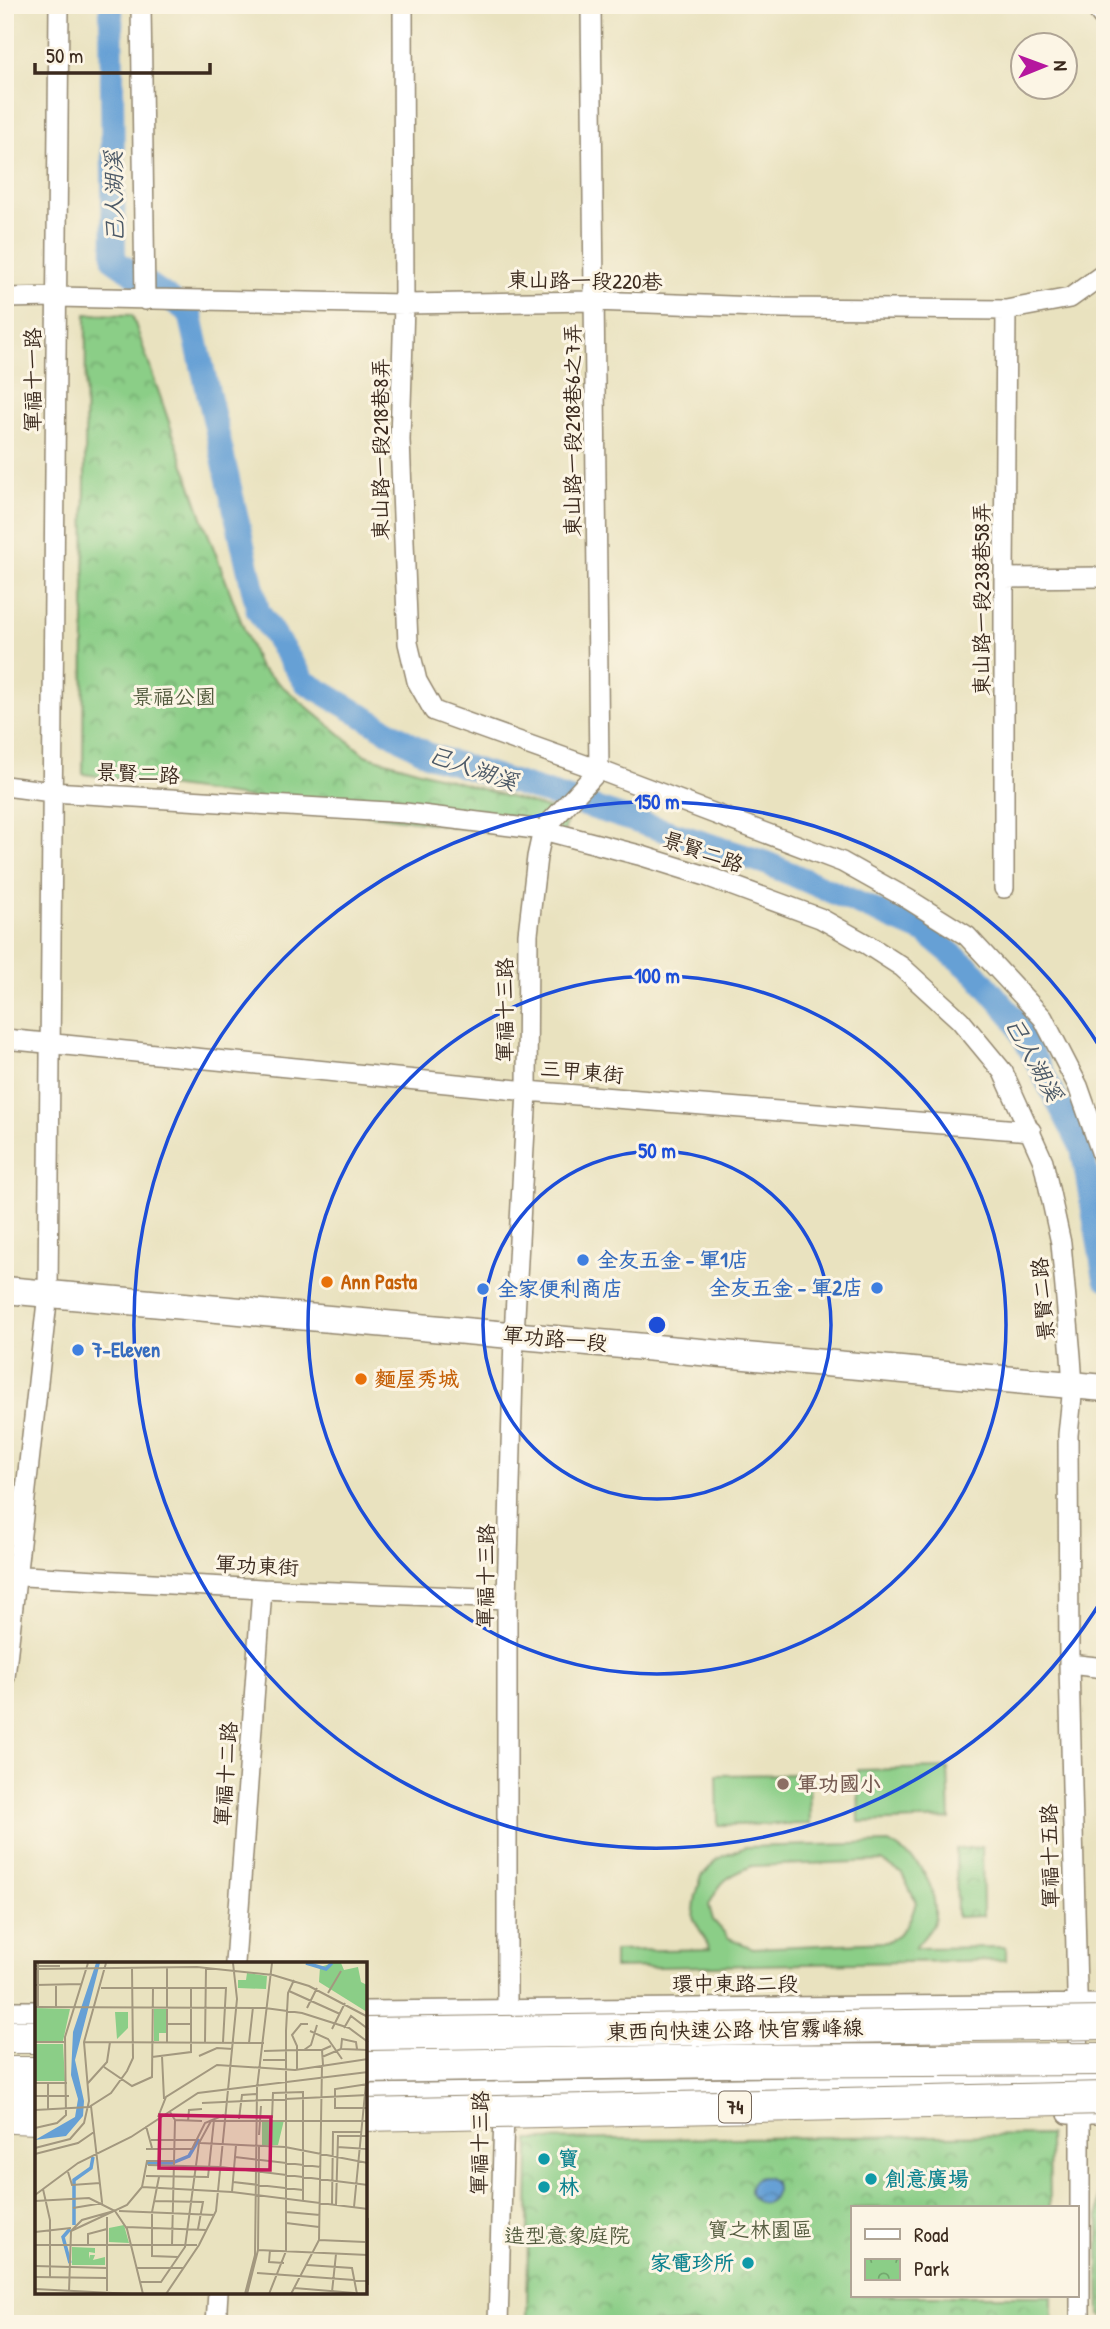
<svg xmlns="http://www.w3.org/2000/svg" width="1110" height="2329" viewBox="0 0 1110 2329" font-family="'Patrick Hand','LXGW WenKai TC',sans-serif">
	<defs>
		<pattern id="park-crowns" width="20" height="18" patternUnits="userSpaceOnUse" patternTransform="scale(1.75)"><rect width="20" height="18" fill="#8bce87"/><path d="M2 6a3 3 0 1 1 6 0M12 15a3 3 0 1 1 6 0" fill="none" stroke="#73a76e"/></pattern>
		<pattern id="water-waves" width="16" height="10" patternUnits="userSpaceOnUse" patternTransform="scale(1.75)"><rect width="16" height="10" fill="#66a0d5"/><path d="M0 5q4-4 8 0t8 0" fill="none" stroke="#5583ac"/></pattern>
	</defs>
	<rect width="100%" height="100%" fill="#fcf5e5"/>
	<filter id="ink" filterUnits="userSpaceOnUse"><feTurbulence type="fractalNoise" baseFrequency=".0143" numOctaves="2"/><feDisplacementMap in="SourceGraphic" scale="14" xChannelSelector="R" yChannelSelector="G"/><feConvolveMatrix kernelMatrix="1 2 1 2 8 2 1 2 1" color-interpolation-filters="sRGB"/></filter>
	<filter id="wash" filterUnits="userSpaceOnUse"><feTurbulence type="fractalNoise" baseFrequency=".00686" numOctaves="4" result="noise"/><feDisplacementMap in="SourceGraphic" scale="28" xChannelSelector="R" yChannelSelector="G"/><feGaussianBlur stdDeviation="1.57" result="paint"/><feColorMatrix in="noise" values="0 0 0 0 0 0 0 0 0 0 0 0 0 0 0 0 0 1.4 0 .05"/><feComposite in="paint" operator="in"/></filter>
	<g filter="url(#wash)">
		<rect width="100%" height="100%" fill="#e9e2bf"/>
		<path fill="#8bce87" stroke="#637c52" stroke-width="2" fill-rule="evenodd" d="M948 1768 950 1819 859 1822 858 1770Z
			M809 1774 810 1824 718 1825 717 1775Z
			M889 1843C916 1859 927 1869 934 1900 935 1907 936 1916 934 1922 931 1931 920 1941 915 1948L1006 1947V1960L614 1968V1951L710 1949 693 1917 696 1895 702 1876 717 1859 745 1847ZM882 1861 902 1874 916 1902C911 1922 904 1933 886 1942L752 1948 729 1938 713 1920 709 1905C721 1880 726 1877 752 1866Z
			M1105 2138V2319L1100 2315 1098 2145Z"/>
		<path fill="url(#park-crowns)" stroke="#637c52" stroke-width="2" d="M86 314 132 315 203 520 258 666 365 755 554 810 564 815 566 823 564 834 549 840 83 774Z
			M982 1847 983 1916 957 1917 956 1849Z
			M1049 2135 1050 2208H853V2296H1052V2324H527L529 2140Z"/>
		<path fill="url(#water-waves)" stroke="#50657a" stroke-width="2" d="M750 2190a13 13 0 1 1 26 0a13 13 0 1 1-26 0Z"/>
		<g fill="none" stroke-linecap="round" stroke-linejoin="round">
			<path stroke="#66a0d5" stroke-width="24" d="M111 5 114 260 190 313 258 611 305 682 429 755 766 863 926 933 975 973 1013 1017 1082 1148 1105 1278"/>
		</g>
	</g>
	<g filter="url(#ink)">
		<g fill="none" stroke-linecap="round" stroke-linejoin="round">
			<defs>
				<path id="minor" d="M141 5 145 300
					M403 5 404 304 400 440 408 643 417 681 434 711 599 770 842 862 908 899 967 936 1043 1018 1078 1086 1105 1163
					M591 5 599 770
					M5 298 56 297 404 304 594 301 783 308 1006 310 1070 298 1105 273
					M1004 578 1105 577
					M5 786 52 792 405 813 543 830 639 855 706 876 820 918 868 945 902 967 960 1020 1003 1072 1043 1161 1061 1243 1071 1356 1073 1386 1068 1435 1069 1664 1080 2115V2324
					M1004 888V578L1006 310
					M5 1039 527 1091 1031 1131
					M6 1575 262 1589 507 1599
					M1069 1664 1105 1668
					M5 1677 48 1293 59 5
					M235 1963 262 1589
					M5 2011H37
					M366 2011 1105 2004
					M366 2094 1105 2082
					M5 2096H37
					M1068 2114H1105
					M216 2324 218 2292
					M498 2324 507 2009V1599L514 1335 527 1091 528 934 537 857 543 830 599 770"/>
				<path id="secondary" d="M1098 5 1105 14
					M5 1290 1105 1388"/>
				<path id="trunk" d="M5 2037H37
					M5 2073H37
					M5 2112 13 2117 37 2118"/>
			</defs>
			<use href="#minor" stroke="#92866e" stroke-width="22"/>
			<use href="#secondary" stroke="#92866e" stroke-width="29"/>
			<use href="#trunk" stroke="#92866e" stroke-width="34"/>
			<use href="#minor" stroke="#fff" stroke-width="19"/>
			<use href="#secondary" stroke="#fff" stroke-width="26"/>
			<use href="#trunk" stroke="#fff" stroke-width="32"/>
			<defs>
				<path id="trunk-bridge" d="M366 2034 1105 2023
					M366 2067 724 2061 1105 2059
					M366 2115 1105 2098"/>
			</defs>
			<use href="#trunk-bridge" stroke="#92866e" stroke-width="34" stroke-linecap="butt"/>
			<use href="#trunk-bridge" stroke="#fff" stroke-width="32"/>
		</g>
	</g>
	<g fill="none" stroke="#1d4ed8" stroke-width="3.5">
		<circle cx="657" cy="1325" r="174"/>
		<circle cx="657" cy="1325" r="349"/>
		<path d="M1103 1598A523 523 0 1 1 1103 1052"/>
	</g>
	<g fill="#3f7fe0" stroke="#fcf5e5" stroke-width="2.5">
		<circle cx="583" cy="1260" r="7"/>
		<circle cx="877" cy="1288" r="7"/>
		<circle cx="483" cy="1289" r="7"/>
		<circle cx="78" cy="1350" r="7"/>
	</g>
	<g fill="#e8710a" stroke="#fcf5e5" stroke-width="2.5">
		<circle cx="327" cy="1282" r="7"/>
		<circle cx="361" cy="1379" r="7"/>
	</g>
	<circle fill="#8d6e63" stroke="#fcf5e5" stroke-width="2.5" cx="783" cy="1784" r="7"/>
	<g fill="#0f9aa8" stroke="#fcf5e5" stroke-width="2.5">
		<circle cx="544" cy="2159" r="7"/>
		<circle cx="871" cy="2179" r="7"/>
		<circle cx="544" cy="2187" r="7"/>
		<circle cx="748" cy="2263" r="7"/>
	</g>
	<g text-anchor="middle" stroke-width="6" stroke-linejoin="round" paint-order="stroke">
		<rect fill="#fcf5e5" stroke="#75675a" stroke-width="2" x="719" y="2091.5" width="32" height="31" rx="5"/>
		<g font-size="19" font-weight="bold" fill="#3b2a1e">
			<text x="735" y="2114">74</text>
		</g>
		<g font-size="21" fill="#3b2a1e" stroke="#fcf5e5">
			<text transform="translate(585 281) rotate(1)" y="7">東山路一段220巷</text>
			<text transform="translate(33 380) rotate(-90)" y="7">軍福十一路</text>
			<text transform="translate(573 430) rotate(-90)" y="7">東山路一段218巷6之7弄</text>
			<text transform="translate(381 449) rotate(-90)" y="7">東山路一段218巷8弄</text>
			<text transform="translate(982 599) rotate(-90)" y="7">東山路一段238巷58弄</text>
			<text transform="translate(138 774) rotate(3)" y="7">景賢二路</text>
			<text transform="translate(703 852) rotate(19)" y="7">景賢二路</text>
			<text transform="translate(505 1010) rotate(-90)" y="7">軍福十三路</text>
			<text transform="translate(582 1072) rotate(5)" y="7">三甲東街</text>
			<text transform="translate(1043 1299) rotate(-95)" y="7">景賢二路</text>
			<text transform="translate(555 1339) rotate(5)" y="7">軍功路一段</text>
			<text transform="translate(257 1566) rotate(3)" y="7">軍功東街</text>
			<text transform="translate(486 1576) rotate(-89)" y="7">軍福十三路</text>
			<text transform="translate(226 1774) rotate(-86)" y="7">軍福十二路</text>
			<text transform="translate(1050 1856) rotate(-91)" y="7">軍福十五路</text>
			<text x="735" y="1991">環中東路二段</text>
			<text transform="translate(735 2030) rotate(-1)" y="7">東西向快速公路 快官霧峰線</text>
			<text transform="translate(480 2143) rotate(-89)" y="7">軍福十三路</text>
		</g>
		<g font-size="21" fill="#535b3e" stroke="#fcf5e5">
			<text x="174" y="704">景福公園</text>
			<text x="760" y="2237">寶之林園區</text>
			<text x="567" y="2243">造型意象庭院</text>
		</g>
		<g font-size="21" font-weight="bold" fill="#366cbe" stroke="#fcf5e5" text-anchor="start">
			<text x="597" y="1267">全友五金 - 軍1店</text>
			<text x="863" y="1295" text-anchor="end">全友五金 - 軍2店</text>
			<text x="497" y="1296">全家便利商店</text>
			<text x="92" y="1357">7-Eleven</text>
		</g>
		<g font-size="21" font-weight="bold" fill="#c56008" stroke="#fcf5e5" text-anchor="start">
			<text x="341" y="1289">Ann Pasta</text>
			<text x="375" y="1386">麵屋秀城</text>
		</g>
		<g font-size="21" font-weight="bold" fill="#785e54" stroke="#fcf5e5" text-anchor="start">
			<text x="797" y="1791">軍功國小</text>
		</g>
		<g font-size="21" font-weight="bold" fill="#0d838f" stroke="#fcf5e5" text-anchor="start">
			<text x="558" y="2166">寶</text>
			<text x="885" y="2186">創意廣場</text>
			<text x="558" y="2194">林</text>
			<text x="734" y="2270" text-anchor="end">家電珍所</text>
		</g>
		<g font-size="23" font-style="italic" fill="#4c5967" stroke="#fcf5e5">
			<text transform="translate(114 197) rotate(-91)" y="8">己人湖溪</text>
			<text transform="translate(473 768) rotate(19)" y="8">己人湖溪</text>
			<text transform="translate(1034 1059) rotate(61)" y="8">己人湖溪</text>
		</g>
	</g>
	<g transform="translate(35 1962)">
		<rect width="332" height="332" fill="#e9e2bf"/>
		<path d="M80 50H93V66L82 77ZM0 82H28L30 119H0ZM37 285 60 286V291L54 290V297L55 293H60L58 298 70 295V303H37Z" fill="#8bce87"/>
		<path d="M298 1H306L309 8 323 5 326 20 332 23V50L284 20 285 5Z" fill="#8bce87"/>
		<path d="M212 11 232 14 231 27 203 26V18H211ZM0 46 35 47 28 79H0ZM119 47H131V71H124V79H119ZM227 158H249L243 183H227ZM89 263 94 281 74 280V266Z" fill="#8bce87"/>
		<path d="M61 1H65L40 98 49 139 48 154 31 174 0 178 40 155 43 137 36 113 38 70Z" fill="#66a0d5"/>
		<path fill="none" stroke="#66a0d5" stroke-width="3.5" d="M271 1 291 7 297 1M111 201H137L154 194 164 177M39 263V218L56 206 58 195M35 301 28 275 35 267"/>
		<path fill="none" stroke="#a3987f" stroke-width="2" d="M0 4H25M132 5V80M0 7 162 5 238 13 274 24 333 55M0 23 46 22M66 26H191L188 80M254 29 305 52M293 31 306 9M0 45 230 46 267 51 314 66 333 80M3 45V1M21 45V22M272 46 282 26M132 62H156M309 66 316 54 333 67M297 67 310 41M275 69 293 77 307 97M0 80H29M49 80 229 81M170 80 171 6M214 81 218 45M307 87 333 88M262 88H287M269 88 276 83 282 63M229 89 262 88M127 94 129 137M164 94 182 86 198 87M117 95 156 90V26M287 95 306 87 307 77 321 80 322 87M228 98H250M288 103 287 88 296 84M69 105 97 124 117 115 118 26M262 107V84L257 73 266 62H273M0 121H32M53 121 72 100 75 80M333 122 300 127V146H333M0 134H34M167 141 333 133M56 144 67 240M13 147V121M0 148 54 145 76 131 92 109 98 96 97 6M135 150 140 158 137 283M123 155 131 135 182 103 260 108 333 97M237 156 238 131 268 130V239M204 157 207 133 221 132M140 158 167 159M153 159 154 148 167 147M111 164 117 186M0 166 22 161 31 153 30 75 53 1M224 173 226 144M116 178H161M165 181 250 185 333 201M302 185 333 187M0 186 35 177 49 161 54 139 49 80 71 1M111 187H157L170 161 189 153M0 192 43 181 59 170M200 195 286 205M113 203 186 205 333 223M33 210 37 223 65 221M111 214 173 215 179 158M124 215 117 250V294L143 295M198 220 268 228M107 225 197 230 333 247M8 227 15 258V316M197 230 201 183M0 233 43 201 96 175 163 131 333 110M0 239 54 236 80 249 92 267 108 332M120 239 168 240 163 267M297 242 298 170H326M301 243 303 174H333M319 245 332 111M38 246 68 241M84 249 180 253M251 250 285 253M72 255V329M333 256V323M251 261 284 265M91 265 172 268M36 269 92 243 107 225 112 199H139M36 269 47 258 79 249M0 270 36 266M284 278 330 280M53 282V272L72 267M0 283H162M223 288 333 293M235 288 234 300 249 301M272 303 317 306 322 332M0 304 72 306M102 306H149M222 311 333 319M0 315 72 316M106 320H126L150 285 164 181 176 159H333M259 326 320 331M0 327 97 332M34 330 36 269M297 330 301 292M131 332 164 283 181 249 202 37 198 1M210 332 220 293 222 126 237 1M212 332 223 288 224 184M234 332 251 289V69L253 31 259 18M256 332 284 278 287 103"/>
		<path fill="#c2185b" fill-opacity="0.15" stroke="#c2185b" stroke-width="3.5" d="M125 153 236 155 235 208 124 206Z"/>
		<rect width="332" height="332" fill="none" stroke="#3b2a1e" stroke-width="3.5"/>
	</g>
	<circle cx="657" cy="1325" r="10" fill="#1d4ed8" stroke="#fcf5e5" stroke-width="3.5"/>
	<g font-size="21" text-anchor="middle" font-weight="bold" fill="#1d4ed8" stroke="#fcf5e5" stroke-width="6" stroke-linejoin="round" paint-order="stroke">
		<text x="657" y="809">150 m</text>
		<text x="657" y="983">100 m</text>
		<text x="657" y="1158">50 m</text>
	</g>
	<rect width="1110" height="2329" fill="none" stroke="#fcf5e5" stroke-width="28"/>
	<rect x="851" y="2206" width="228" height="91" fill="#fcf5e5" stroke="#afa495" stroke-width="2"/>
	<rect x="865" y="2229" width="35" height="10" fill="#ffffff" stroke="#afa495" stroke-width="2"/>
	<text x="914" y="2242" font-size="21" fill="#3b2a1e">Road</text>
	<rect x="865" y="2259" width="35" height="21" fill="url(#park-crowns)" stroke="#afa495" stroke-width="2"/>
	<text x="914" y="2276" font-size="21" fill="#3b2a1e">Park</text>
	<g transform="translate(1044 66) rotate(89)"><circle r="33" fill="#fcf5e5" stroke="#afa495" stroke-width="2"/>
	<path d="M0-5L12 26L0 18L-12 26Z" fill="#b5179e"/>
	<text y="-10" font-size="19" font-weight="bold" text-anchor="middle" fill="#3b2a1e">N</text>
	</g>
	<path d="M35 63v10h175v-10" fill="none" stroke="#3b2a1e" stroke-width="3.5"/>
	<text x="46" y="63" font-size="21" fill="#3b2a1e" stroke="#fcf5e5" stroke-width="5" paint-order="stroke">50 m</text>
</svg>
